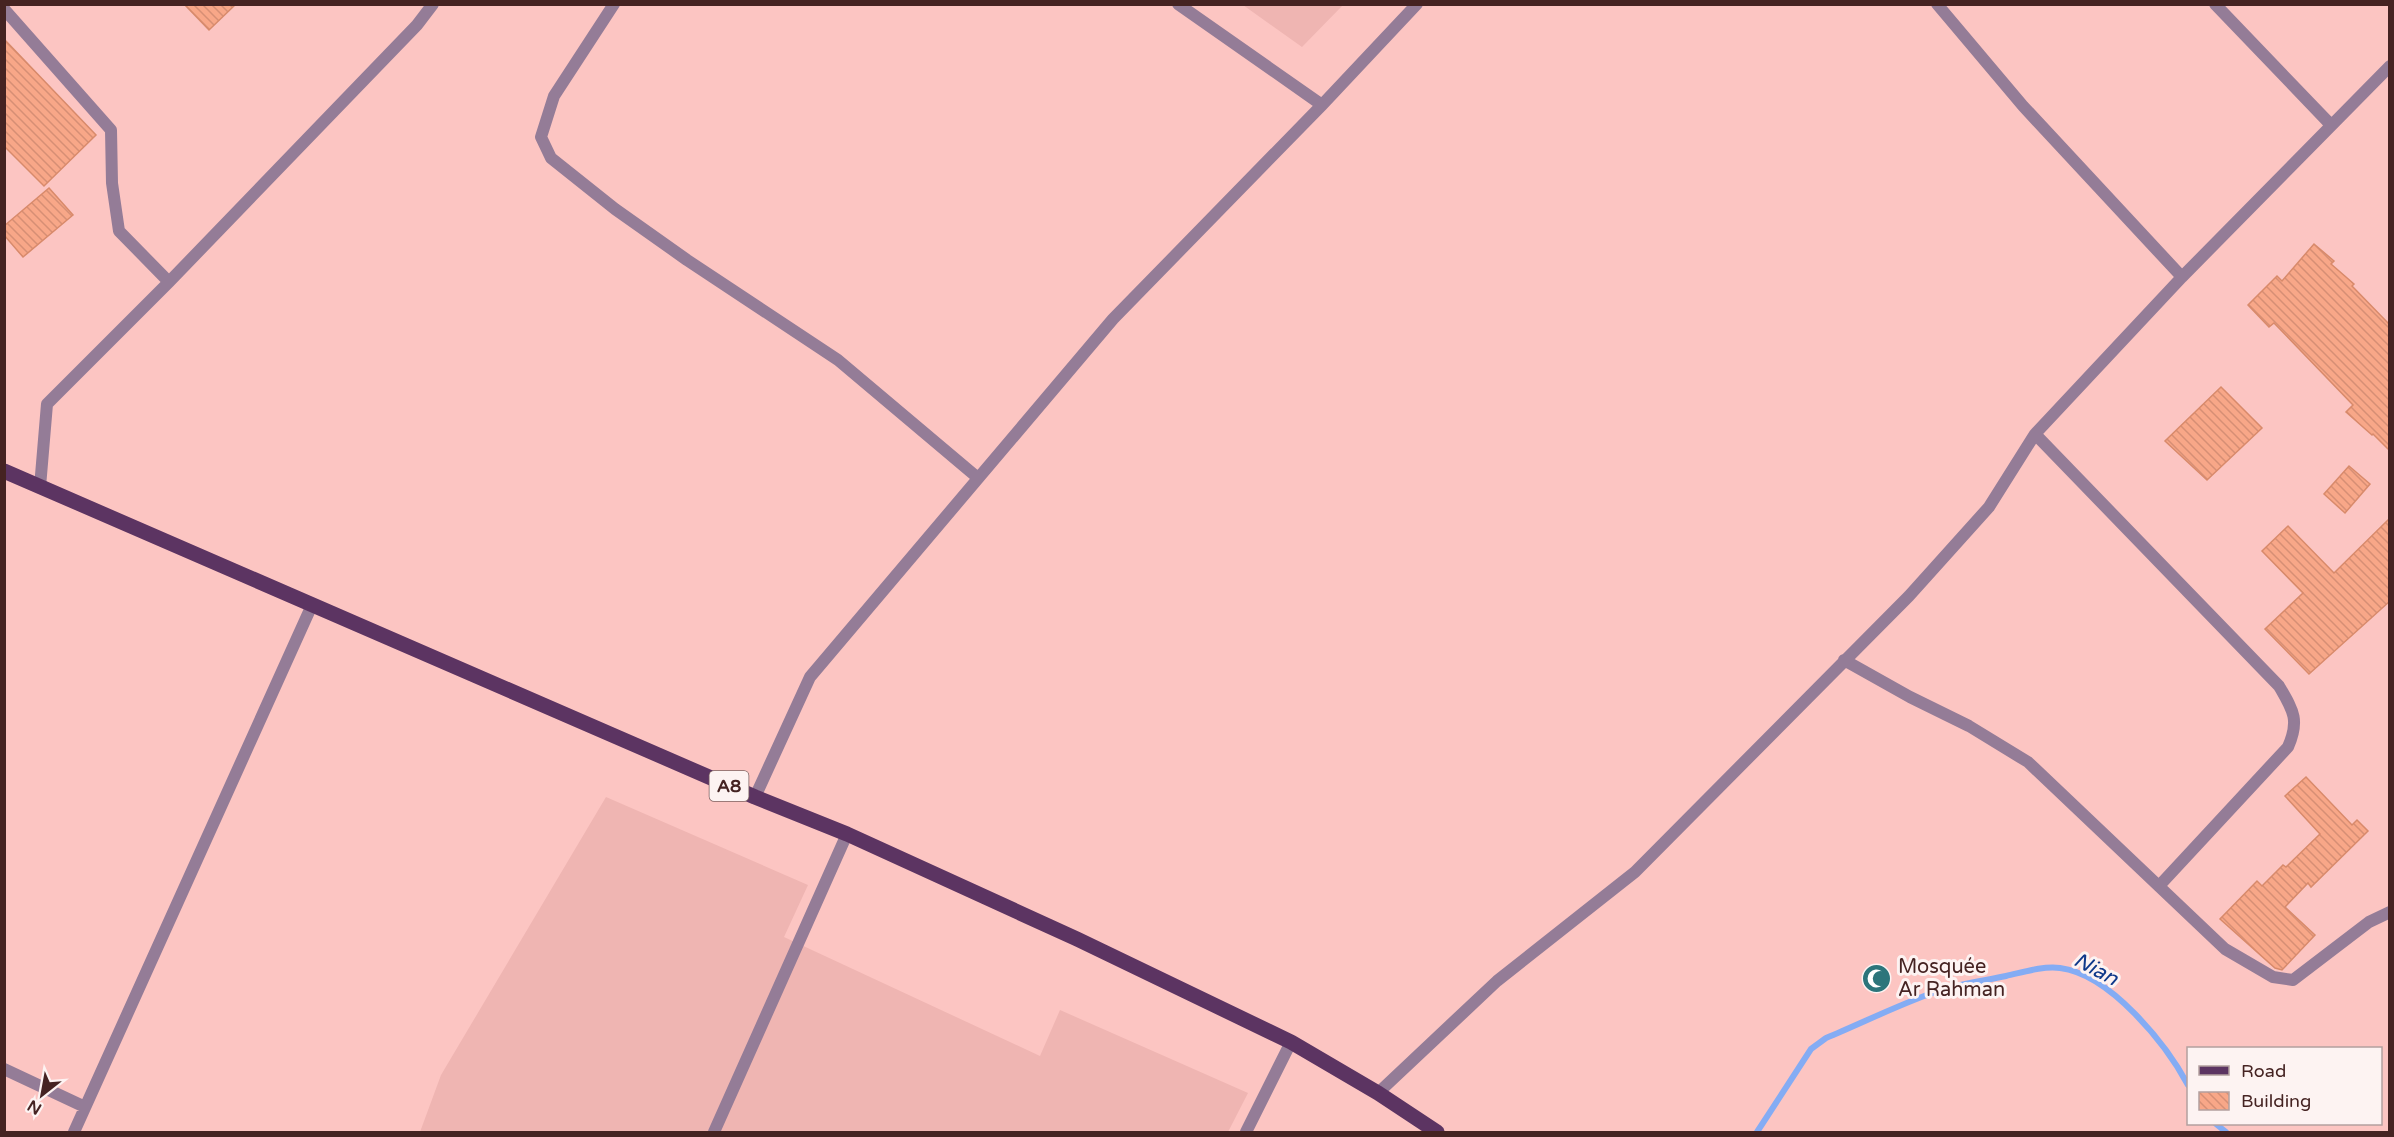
<svg xmlns="http://www.w3.org/2000/svg" width="2394" height="1137" viewBox="0 0 2394 1137" font-family="'Varela Round',sans-serif">
	<defs>
		<pattern id="building-back-hatch" width="6" height="6" patternUnits="userSpaceOnUse" patternTransform="scale(1.5)"><rect width="6" height="6" fill="#f8a788"/><path d="M-1 5l2 2M0 0l6 6M5-1l2 2" fill="none" stroke="#d68f75"/></pattern>
	</defs>
	<rect width="100%" height="100%" fill="#fcc5c2"/>
	<path fill="#efb5b2" d="M1243 5H1343L1302 47Z
		M606 797 808 885 784 937 1040 1056 1060 1010 1248 1093 1228 1132H420L441 1075Z"/>
	<g fill="none" stroke-linecap="round" stroke-linejoin="round">
		<path stroke="#84acf4" stroke-width="6" d="M2216 1124 2226 1132
			M1757 1132 1811 1049 1826 1038C1862 1023 1898 1005 1935 992 1958 984 1983 981 2006 976 2024 972 2042 966 2060 968 2110 974 2166 1044 2188 1085"/>
	</g>
	<path fill="url(#building-back-hatch)" stroke="#d88a6b" stroke-width="1.5" d="M184 4H236L209 30Z
		M4 39 96 135 44 186 4 146Z
		M49 188 73 215 23 257 4 235V226Z
		M2314 244 2334 261 2331 264 2354 284 2352 286 2390 325V451L2373 434 2372 435 2346 412 2353 405 2274 323 2269 327 2248 305 2277 276 2282 281Z
		M2221 387 2262 428 2207 480 2165 441Z
		M2349 466 2370 484 2345 513 2324 494Z
		M2390 518V601L2309 674 2265 629 2303 593 2262 551 2288 526 2334 573Z
		M2306 777 2352 825 2357 820 2368 831 2311 887 2308 883 2285 907 2315 935 2282 970 2275 968 2220 919 2257 881 2262 886 2283 865 2286 867 2320 834 2285 796Z"/>
	<g fill="none" stroke-linecap="round" stroke-linejoin="round">
		<path stroke="#947c97" stroke-width="12" d="M614 4 554 96 541 137 551 158 615 209 687 260 838 360 978 478
			M1178 4 1322 105
			M1937 4 2023 106 2182 277
			M2215 4 2331 125
			M4 9 111 130 112 183 119 231 169 282
			M2035 434 2279 686C2293 710 2300 720 2288 747L2159 886
			M40 487 47 404 169 282 417 25 433 4
			M1844 660 1910 697 1969 726 2028 762 2225 949 2273 977 2293 980 2369 922 2390 912
			M755 797 810 677 1113 319 1322 105 1417 4
			M4 1069 85 1107
			M1378 1093 1497 981 1635 872 1909 596 1989 507 2035 434 2182 277 2390 66
			M74 1132 312 605
			M714 1132 847 834
			M1246 1132 1291 1042"/>
		<path stroke="#5c3462" stroke-width="15" d="M4 471 755 797 847 834 1077 939 1291 1042 1378 1093 1437 1132"/>
	</g>
	<defs>
		<symbol id="mosque-disc" viewBox="-11 -11 22 22"><circle r="9.5" fill="#2c757b" stroke="#fdf3f2"/><path d="M3.5-4.9A6 6 0 1 0 3.5 4.9A5 5 0 1 1 3.5-4.9Z" fill="#fff"/></symbol>
	</defs>
	<g fill-rule="evenodd">
		<use href="#mosque-disc" x="1860" y="962" width="33" height="33"/>
	</g>
	<g text-anchor="middle" stroke-width="6" stroke-linejoin="round" paint-order="stroke">
		<rect fill="#fdf3f2" stroke="#7c6160" stroke-width="1.5" x="709.5" y="771" width="39" height="30" rx="4.5"/>
		<g font-size="18" font-weight="bold" fill="#452322">
			<text x="729" y="792">A8</text>
		</g>
		<g font-size="20" fill="#452322" stroke="#fdf3f2" text-anchor="start">
			<text x="1898" y="973">Mosquée<tspan x="1898" dy="23">Ar Rahman</tspan></text>
		</g>
		<g font-size="21" font-style="italic" fill="#10398a" stroke="#fdf3f2">
			<text transform="translate(2096 969) rotate(28)" y="7">Nian</text>
		</g>
	</g>
	<rect width="2394" height="1137" fill="none" stroke="#452322" stroke-width="12"/>
	<rect x="2187" y="1047" width="195" height="78" fill="#fdf3f2" stroke="#b3a09f" stroke-width="1.5"/>
	<rect x="2199" y="1066" width="30" height="9" fill="#5c3462" stroke="#b3a09f" stroke-width="1.5"/>
	<text x="2241" y="1077" font-size="18" fill="#452322">Road</text>
	<rect x="2199" y="1092" width="30" height="18" fill="url(#building-back-hatch)" stroke="#b3a09f" stroke-width="1.5"/>
	<text x="2241" y="1107" font-size="18" fill="#452322">Building</text>
	<g transform="translate(42 1095) rotate(211)" stroke="#fdf3f2" stroke-width="4.5" paint-order="stroke">
	<path d="M0-4.5L10 22L0 15L-10 22Z" fill="#452322"/>
	<text y="-9" font-size="16" font-weight="bold" text-anchor="middle" fill="#452322">N</text>
	</g>
</svg>
